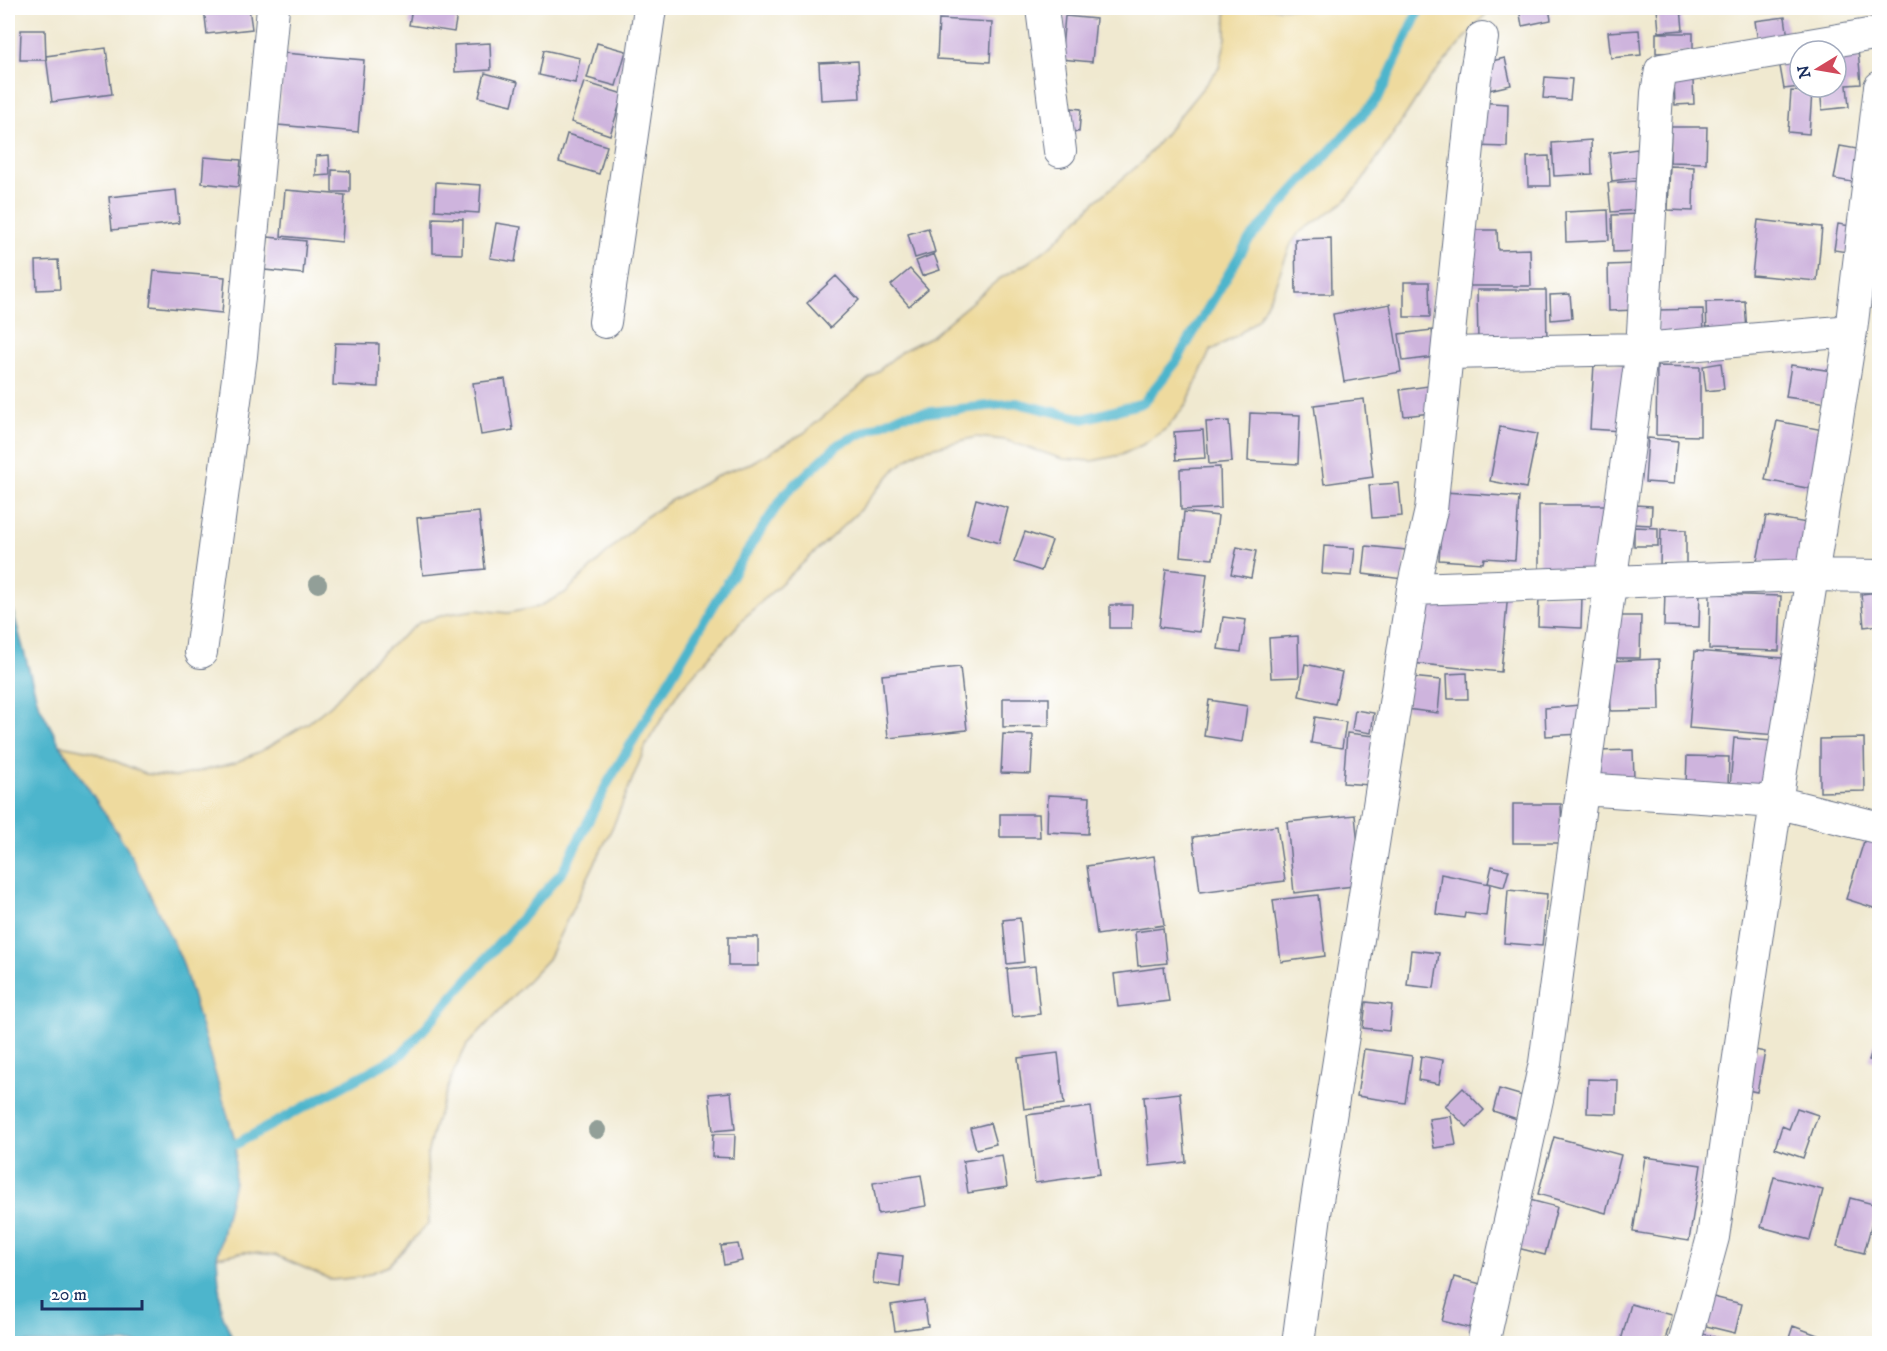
<svg xmlns="http://www.w3.org/2000/svg" width="1887" height="1351" viewBox="0 0 1887 1351" font-family="'IM FELL DW Pica',serif">
	<rect width="100%" height="100%" fill="#fff"/>
	<filter id="ink" filterUnits="userSpaceOnUse"><feTurbulence type="fractalNoise" baseFrequency=".0167" numOctaves="2"/><feDisplacementMap in="SourceGraphic" scale="12" xChannelSelector="R" yChannelSelector="G"/><feConvolveMatrix kernelMatrix="1 2 1 2 8 2 1 2 1" color-interpolation-filters="sRGB"/></filter>
	<filter id="wash" filterUnits="userSpaceOnUse"><feTurbulence type="fractalNoise" baseFrequency=".008" numOctaves="4" result="noise"/><feDisplacementMap in="SourceGraphic" scale="24" xChannelSelector="R" yChannelSelector="G"/><feGaussianBlur stdDeviation="1.35" result="paint"/><feColorMatrix in="noise" values="0 0 0 0 0 0 0 0 0 0 0 0 0 0 0 0 0 1.4 0 .05"/><feComposite in="paint" operator="in"/></filter>
	<g filter="url(#wash)">
		<rect width="100%" height="100%" fill="#f0e9d0"/>
		<path fill="#eeda9e" stroke="#84847e" stroke-width="1.5" d="M1226 8H1491L1428 81 1363 180 1344 202 1298 234 1291 244 1272 293 1258 319 1235 337 1210 351 1186 405 1167 428 1144 444 1121 455 1092 461 1063 459 1005 440 976 437 919 451 896 468 857 513 746 616 679 691 647 743 614 824 548 959 467 1045 454 1071 434 1127 427 1155 429 1223 388 1266 361 1277 332 1280 275 1255 245 1252 217 1257 234 1182 236 1144 182 961 128 849 60 745 91 751 146 774 176 777 234 763 261 751 308 723 331 705 372 661 420 622 448 614 476 610 508 613 538 607 565 593 644 518 670 501 723 473 751 463 804 433 902 351 930 337 999 279 1027 263 1051 246 1096 201 1142 162 1219 68 1226 38Z"/>
		<path fill="#4db5cc" stroke="#347295" stroke-width="1.5" d="M8 593 38 703 60 745 128 849 182 961 236 1144 234 1182 217 1257 221 1311 234 1343H8Z"/>
		<g fill="none" stroke-linecap="round" stroke-linejoin="round">
			<path stroke="#4db5cc" stroke-width="10" d="M236 1144 402 1054 563 871 607 784 738 565 785 494 839 444 902 415 1017 403 1084 419 1143 403 1176 362 1248 241 1379 97 1420 8"/>
		</g>
		<g id="blocks">
			<path fill="#ceb4dd" d="M204 8H249L252 29 207 34Z
				M412 8H458L454 32 409 25Z
				M1519 8H1549L1551 20 1522 26Z
				M1657 8H1681L1683 30 1659 32Z
				M1065 16 1096 19 1092 62 1061 59Z
				M1785 17 1788 38 1758 42 1755 21Z
				M939 19 992 22 990 62 937 59Z
				M21 30H45L46 60H20Z
				M1639 30 1641 55 1611 58 1608 32Z
				M1656 33H1693V52L1656 53Z
				M490 43 491 70 455 72 454 45Z
				M597 43 626 51 616 86 587 78Z
				M106 48 112 94 52 102 46 56Z
				M1858 49 1861 84 1847 85 1849 107 1822 110 1820 87H1836V50Z
				M544 50 580 58 575 83 539 75Z
				M284 53 364 60 358 132 278 125Z
				M1505 58 1511 85 1489 90 1483 63Z
				M1800 58V87L1784 89 1779 61Z
				M858 61 860 98 821 100 819 63Z
				M485 73 518 82 512 105 479 97Z
				M1545 77 1572 79 1570 100 1543 98Z
				M1674 80H1693L1694 104 1675 105Z
				M584 82 623 94 610 135 571 122Z
				M1791 91 1812 92 1809 134 1788 132Z
				M1476 102 1508 104 1507 147 1474 146Z
				M1061 107 1081 109 1079 132 1059 130Z
				M1671 127H1707L1706 163 1670 162Z
				M567 134 607 146 599 174 559 162Z
				M1591 140 1592 174 1554 176 1552 143Z
				M1840 146 1863 150 1858 183 1834 179Z
				M1637 149 1641 177 1612 181 1609 153Z
				M329 155 330 175 316 176V156Z
				M1549 156 1550 186H1528L1527 157Z
				M204 157 241 160 238 187 202 183Z
				M1670 166 1694 167 1693 211 1668 210Z
				M332 170 350 171V192H332Z
				M1636 181 1638 210 1611 212 1608 183Z
				M436 182 481 185 479 213 435 210Z
				M176 190 179 223 112 230 109 197Z
				M285 190 345 195 342 242 281 236Z
				M1608 210 1609 240 1566 242 1565 212Z
				M1641 214 1643 251 1613 252 1612 215Z
				M433 218 463 219 462 254 433 253Z
				M1758 220 1822 227 1817 281 1752 275Z
				M496 223 521 227 515 262 490 258Z
				M1838 224 1857 227 1853 253 1834 250Z
				M928 228 935 252 915 258 908 234Z
				M1466 230H1497L1498 250 1530 249 1531 286H1466Z
				M268 237 306 241 303 274 265 270Z
				M1331 238 1332 294H1296L1295 239Z
				M934 254 940 270 922 276 916 261Z
				M58 260 60 289 37 290 36 261Z
				M1636 264 1637 310 1609 311 1608 265Z
				M910 269 928 289 909 306 891 285Z
				M154 271 225 277 222 313 150 306Z
				M836 276 859 300 830 328 807 303Z
				M1404 282H1429L1430 317H1404Z
				M1477 290H1546L1547 342H1478Z
				M1570 294 1572 318 1551 320 1550 295Z
				M1745 301 1747 334 1707 335 1706 302Z
				M1390 304 1401 372 1344 382 1333 314Z
				M1703 309 1704 337 1658 338 1657 310Z
				M1432 330 1435 357 1403 361 1399 334Z
				M335 343 379 344 378 387 333 385Z
				M1721 363 1724 389 1706 391 1703 366Z
				M1594 364 1626 366 1622 431 1590 429Z
				M1791 365 1832 371 1828 403 1786 397Z
				M1657 366 1700 367V436L1656 435Z
				M505 379 513 430 481 435 473 383Z
				M1428 386 1431 413 1404 416 1400 390Z
				M1364 399 1373 477 1324 484 1314 405Z
				M1250 413 1300 415 1298 464 1248 461Z
				M1229 421 1232 462 1209 464 1206 422Z
				M1777 421 1823 430 1812 489 1765 480Z
				M1500 427 1537 434 1526 488 1490 481Z
				M1203 430 1205 458 1176 460 1174 432Z
				M1648 438 1678 441 1674 484 1645 482Z
				M1220 467 1221 508 1181 510 1180 469Z
				M1399 483 1402 516 1372 518 1369 485Z
				M1444 492 1519 497 1515 560 1484 558 1483 563 1439 560Z
				M976 499 1008 508 999 543 967 534Z
				M1539 505H1606V572H1539Z
				M1634 505 1652 506 1651 525 1632 524Z
				M479 512 485 569 423 575 417 518Z
				M1184 512 1218 516 1213 559 1180 556Z
				M1766 516 1807 523 1799 568 1757 561Z
				M1634 527 1658 528V546H1634Z
				M1661 529 1686 530V566H1660Z
				M1025 532 1052 541 1041 571 1014 562Z
				M1324 546 1355 548 1352 576 1322 574Z
				M1366 546 1406 550 1403 579 1363 574Z
				M1237 547 1256 551 1251 578 1231 574Z
				M1166 569 1207 574 1200 632 1159 627Z
				M1665 589 1700 590 1699 627 1664 626Z
				M1508 592 1501 672 1411 663 1417 597Z
				M1880 592V625L1864 627 1861 594Z
				M1710 594 1781 596 1779 651 1709 649Z
				M1539 595 1582 597 1581 628 1538 626Z
				M1110 605H1132L1131 628H1110Z
				M1616 616H1641L1640 658H1615Z
				M1223 617 1246 620 1241 652 1218 649Z
				M1298 636 1299 677 1271 678 1269 638Z
				M1695 651 1782 658 1777 735 1689 728Z
				M1659 659 1660 710 1611 711 1609 661Z
				M1305 664 1342 672 1335 704 1299 696Z
				M960 667 967 730 888 738 882 675Z
				M1467 673 1468 699H1448L1447 674Z
				M1410 677 1441 680 1438 713 1406 709Z
				M1003 698H1049V726L1003 727Z
				M1209 700 1247 706 1242 742 1204 736Z
				M1580 705 1581 734 1546 736 1545 708Z
				M1355 710 1374 713 1371 733 1352 730Z
				M1315 717 1346 722 1342 748 1311 743Z
				M1347 733 1375 736 1370 785 1343 783Z
				M1003 734 1033 735 1031 774 1001 773Z
				M1734 738 1772 741 1767 790 1730 787Z
				M1864 738 1865 791 1820 792V739Z
				M1633 750 1634 778 1598 779 1597 751Z
				M1687 756 1729 757 1728 786 1686 785Z
				M1048 795 1090 797 1088 834 1047 832Z
				M1513 804H1561L1562 843H1513Z
				M1000 814H1039L1040 837H1000Z
				M1355 815 1362 885 1294 893 1287 822Z
				M1277 826 1285 881 1200 892 1193 837Z
				M1865 838 1880 843V910L1846 899Z
				M1154 856 1164 925 1097 935 1087 866Z
				M1492 866 1509 870 1504 887 1488 883Z
				M1441 874 1490 884 1486 916 1465 913 1464 918 1436 914Z
				M1508 890 1547 894 1542 946 1504 943Z
				M1318 895 1325 956 1281 962 1273 900Z
				M1020 918 1024 962 1007 964 1003 920Z
				M1163 928 1167 963 1138 966 1135 932Z
				M728 937H758V966H728Z
				M1411 950 1439 953 1434 988 1407 985Z
				M1035 966 1040 1014 1012 1017 1007 969Z
				M1164 967 1169 1001 1118 1007 1114 974Z
				M1366 1002 1392 1005 1389 1031 1363 1028Z
				M1879 1030H1880V1063L1869 1060Z
				M1746 1048 1765 1052 1757 1092 1738 1088Z
				M1364 1049 1412 1056 1405 1103 1357 1096Z
				M1058 1053 1064 1104 1024 1109 1018 1058Z
				M1421 1056 1443 1060 1439 1084 1418 1080Z
				M1588 1079 1618 1080 1617 1114 1587 1113Z
				M1463 1088 1484 1110 1467 1127 1445 1106Z
				M1499 1089 1523 1096 1517 1119 1493 1111Z
				M731 1092 735 1129 713 1131 709 1094Z
				M1180 1093 1186 1162 1150 1166 1144 1097Z
				M1091 1107 1100 1174 1035 1183 1027 1115Z
				M1797 1108 1818 1115 1803 1158 1775 1148 1782 1126 1789 1129Z
				M1451 1116 1456 1145 1434 1148 1429 1119Z
				M990 1123 996 1144 976 1149 970 1128Z
				M713 1134H735L734 1158 712 1157Z
				M1554 1137 1621 1155 1606 1213 1538 1194Z
				M1002 1155 1007 1187 968 1193 963 1161Z
				M1645 1157 1701 1165 1689 1241 1633 1232Z
				M921 1175 926 1206 878 1214 873 1183Z
				M1774 1177 1823 1190 1810 1240 1761 1227Z
				M1522 1198 1557 1207 1545 1255 1510 1246Z
				M1850 1198 1877 1205 1864 1253 1837 1246Z
				M738 1244 742 1261 724 1265 721 1246Z
				M876 1253 903 1256 900 1287 873 1283Z
				M1454 1277 1481 1284 1470 1328 1442 1321Z
				M1705 1295 1742 1304 1735 1333 1698 1324Z
				M924 1300 928 1326 895 1331 891 1305Z
				M1631 1304 1672 1315 1664 1344H1620Z
				M1793 1326 1820 1336 1817 1344H1787Z
				M1700 1333 1731 1341 1730 1344H1698Z"/>
		</g>
	</g>
	<g filter="url(#ink)">
		<use href="#blocks" fill-opacity="0" stroke="#667086" stroke-width="1.5"/>
		<g fill="none" stroke-linecap="round" stroke-linejoin="round">
			<defs>
				<path id="street" d="M1042 8 1060 151
					M605 322 650 8
					M1447 353 1642 349 1851 331
					M1413 589 1810 575 1880 576
					M201 652 241 356 273 8
					M1582 789 1776 802 1880 828
					M1298 1344 1316 1207 1413 589 1431 510 1475 78 1482 38
					M1483 1344 1545 1063 1642 349 1657 93 1661 70 1880 33
					M1684 1344 1713 1237 1776 802 1851 331 1880 87"/>
			</defs>
			<use href="#street" stroke="#667086" stroke-width="34"/>
			<use href="#street" stroke="#fff" stroke-width="32"/>
		</g>
		<g fill="#929f98">
			<circle cx="318" cy="584" r="9"/>
			<circle cx="597" cy="1130" r="9"/>
		</g>
	</g>
	<rect width="1887" height="1351" fill="none" stroke="#fff" stroke-width="30"/>
	<g transform="translate(1818 69) rotate(259)"><circle r="28" fill="#ffffff" stroke="#a4acbf" stroke-width="1.5"/>
	<path d="M0-4.5L10 22L0 15L-10 22Z" fill="#d1495b"/>
	<text y="-9" font-size="16" font-weight="bold" text-anchor="middle" fill="#1b2f5e">N</text>
	</g>
	<path d="M42 1300v9h100v-9" fill="none" stroke="#1b2f5e" stroke-width="3"/>
	<text x="51" y="1300" font-size="18" fill="#1b2f5e" stroke="#ffffff" stroke-width="4.5" paint-order="stroke">20 m</text>
</svg>
